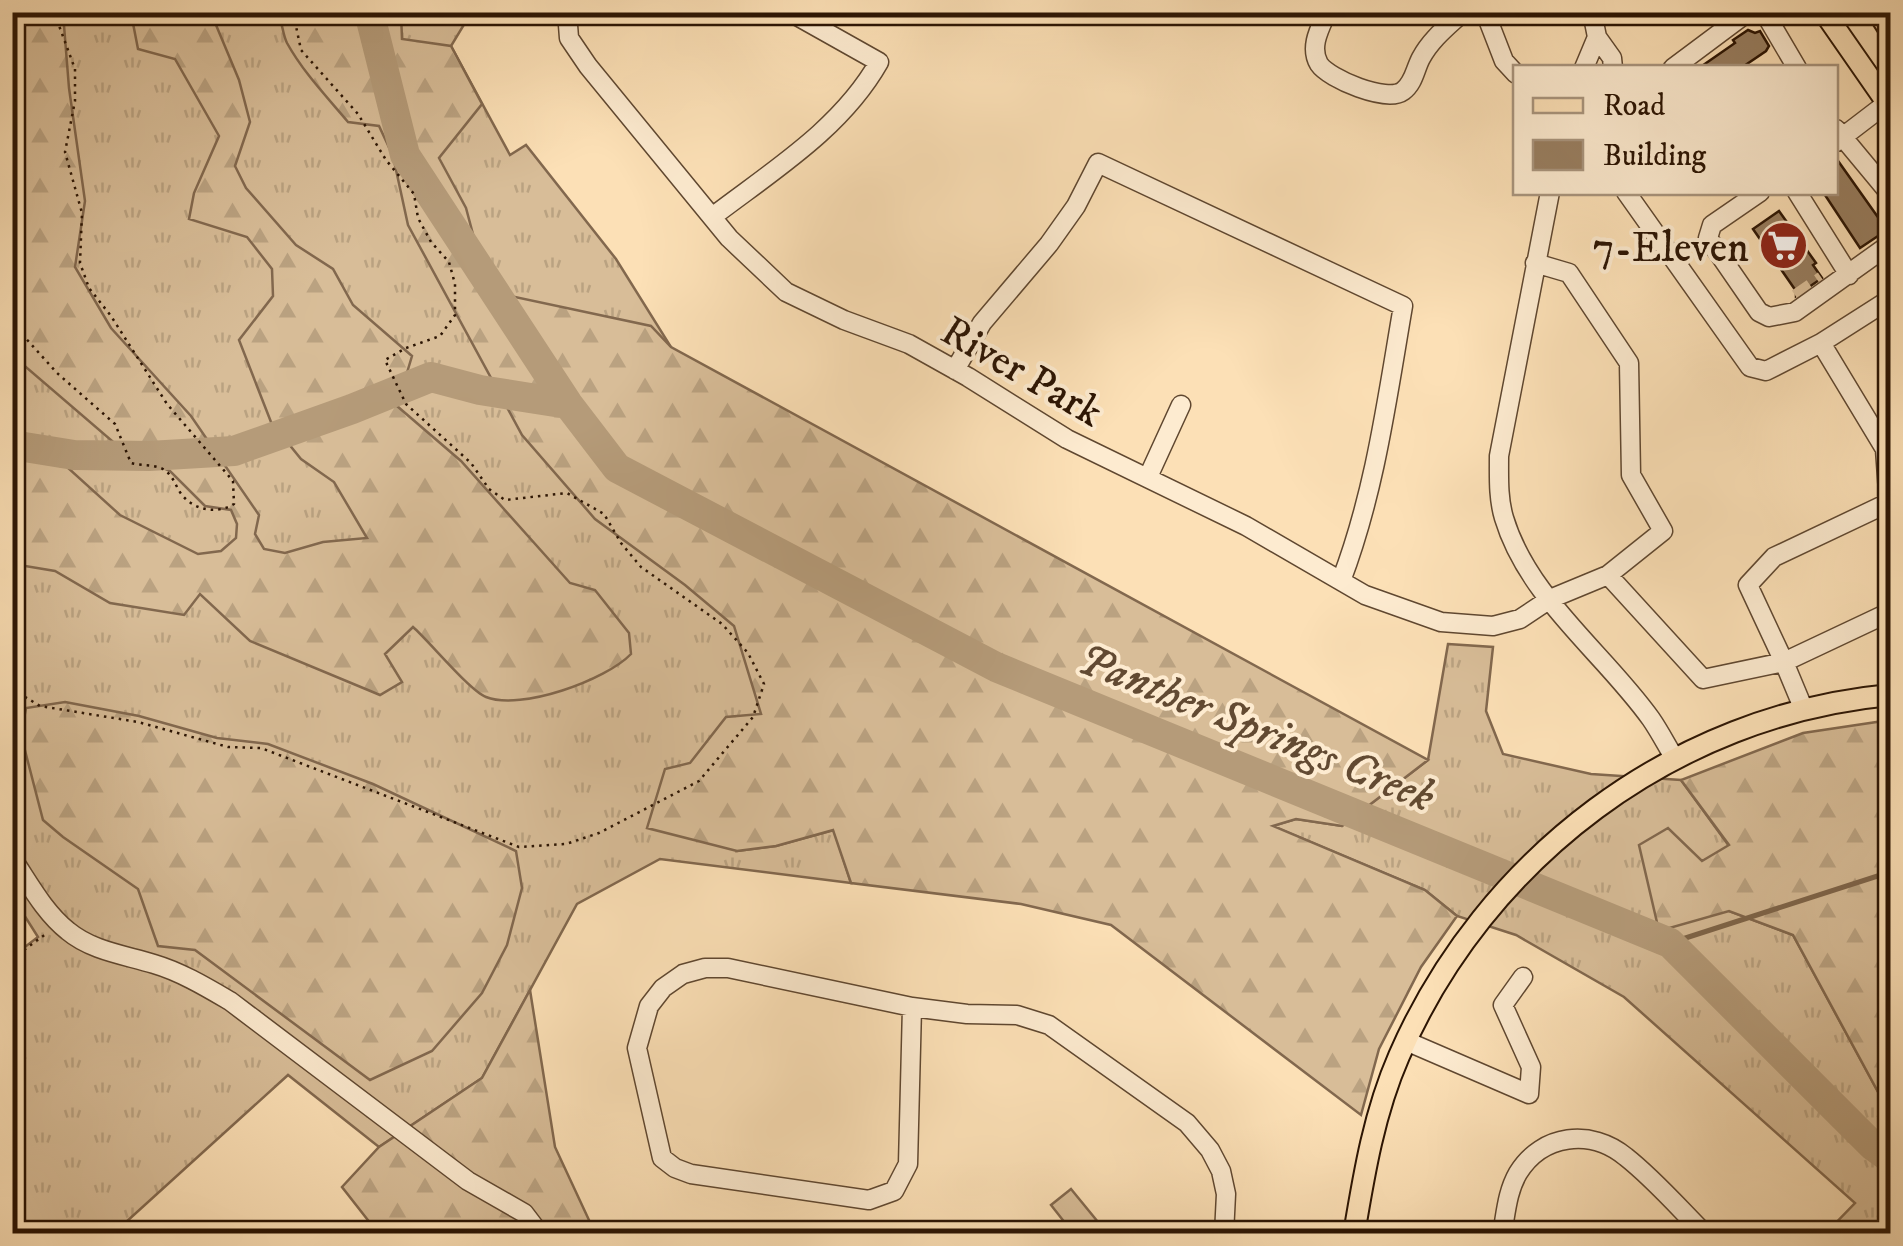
<svg xmlns="http://www.w3.org/2000/svg" width="1903" height="1246" viewBox="0 0 1903 1246" font-family="'IM FELL DW Pica',serif">
	<defs>
		<pattern id="grass-tufts" width="24" height="20" patternUnits="userSpaceOnUse" patternTransform="scale(2.5)"><rect width="24" height="20" fill="#d8bd98"/><path d="M3 7l-1-3M5 7V3M7 7l1-3M15 17l-1-3M17 17v-4M19 17l1-3" fill="none" stroke="#baa281"/></pattern>
		<pattern id="forest-firs" width="22" height="20" patternUnits="userSpaceOnUse" patternTransform="scale(2.5)"><rect width="22" height="20" fill="#d8bd98"/><path d="M5 1l3.5 6h-7zM16 11l3.5 6h-7z" fill="#baa281"/></pattern>
	</defs>
	<rect width="100%" height="100%" fill="#fce0b6"/>
	<filter id="stains"><feTurbulence type="fractalNoise" baseFrequency=".002" numOctaves="4"/><feColorMatrix values="0 0 0 0 .2 0 0 0 0 .09 0 0 0 0 .02 0 0 0 .5 -.17"/></filter>
	<radialGradient id="worn" r=".72"><stop offset=".6" stop-color="#630" stop-opacity="0"/><stop offset="1" stop-color="#630" stop-opacity=".3"/></radialGradient>
	<path fill="url(#grass-tufts)" stroke="#82684e" stroke-width="2.5" d="M13 13H471L451 46 510 155 526 145 616 259 671 347 809 668 737 851 776 846 834 830 851 883 660 859 577 904 482 1078 379 1147 288 1075 114 1233H13L12 1085 25 1058 13 1036V956L38 937 12 896Z
		M1448 644 1493 647 1486 711 1503 754 1591 774 1681 780 1729 846 1702 862 1729 911 1793 935 1890 1114V1233H1826L1855 1203 1624 997 1516 935 1457 916 1425 890 1272 826 1296 819 1342 826 1428 760Z"/>
	<path fill="url(#forest-firs)" stroke="#82684e" stroke-width="2.5" d="M13 12 63 13 69 88 85 201 75 267 111 328 191 416 259 515 255 534 264 549 285 553 323 542 367 538 334 482 301 459 271 422 239 340 273 296 272 269 247 237 189 219 194 193 219 136 175 59 138 49 131 13H211L239 80 250 122 235 166 246 188 296 245 333 269 353 305 412 356 397 406 461 461 570 583 595 590 629 633 631 654C606 680 521 711 486 697 470 691 429 641 413 627L385 654 402 682 380 695 250 641 200 594 184 615 110 603 55 571 13 564V444L66 466 120 515 198 554 221 551 236 538 237 524 231 510 205 506 170 471 119 447 13 356Z
		M277 13H401L402 39 451 46 482 104 439 158 466 208 487 287 506 295 651 326 671 347 1428 760 1342 826 1296 819 1273 826 1425 890 1457 916 1421 967 1379 1049 1361 1115 1111 925 1021 904 851 883 833 830 776 846 737 851 647 828 665 769 690 763 726 717 761 714 734 626 685 585 595 519 522 435 408 225 393 156 379 126 348 122C327 97 303 72 287 43 282 33 283 22 277 13Z
		M65 702 139 716 217 738 268 744 373 784 516 851 522 888 507 945 482 993 432 1051 370 1080 195 950 158 946 138 889 63 837 43 820 21 735 26 708Z
		M1890 720V1114L1793 935 1729 911 1659 931 1639 845 1668 828 1702 861 1729 845 1681 780 1803 733Z
		M530 990 555 1147 595 1233H378L342 1187 379 1147 482 1078Z"/>
	<path fill="#d8bd98" stroke="#82684e" stroke-width="2.5" d="M1071 1189 1107 1233H1073L1051 1205Z"/>
	<g fill="none" stroke-linecap="round" stroke-linejoin="round">
		<path stroke="#7e654a" stroke-width="5" d="M1670 943 1890 872"/>
		<path stroke="#b59b79" stroke-width="30" d="M369 12 405 155 568 404 617 468 996 667 1670 943 1872 1145 1890 1158
			M12 445 74 455 149 456 234 451 352 409 431 377 480 390 568 404"/>
	</g>
	<path fill="#987e60" stroke="#2b1403" stroke-width="2.5" d="M1748 30 1755 33 1760 31 1769 46 1766 51 1741 68H1699L1735 43 1733 40Z
		M1836 158 1887 230 1860 248 1823 192H1836Z
		M1779 211 1816 263 1813 265 1822 278 1796 296V291L1753 229Z"/>
	<g fill="none" stroke-linecap="round" stroke-linejoin="round">
		<path stroke="#ddc19b" stroke-width="18" stroke-dasharray="18 9" stroke-linecap="butt" d="M1797 298 1823 280"/>
		<defs>
			<path id="minor" d="M567 12 569 38 588 66 729 238 786 292 844 320 909 344 968 377 1067 439 1246 526 1365 595 1441 622 1493 626 1520 619 1550 599 1608 575 1703 679 1784 662 1748 585 1774 557 1890 502
				M1327 12C1320 28 1309 47 1319 64 1329 79 1387 103 1403 91 1414 83 1415 69 1421 58 1431 39 1448 26 1463 12
				M1485 12 1504 61 1516 74
				M1764 12 1797 68
				M1597 37 1612 58 1613 68
				M1584 68 1597 37 1592 12
				M1673 68 1748 12
				M1836 129 1890 194
				M1836 142 1887 103
				M1550 192 1499 456C1499 477 1498 498 1504 518 1528 598 1604 653 1651 719 1660 732 1667 746 1675 759
				M1626 192 1750 367 1766 371 1821 343 1890 299
				M1760 192 1712 225 1708 238 1759 312 1769 317 1795 312 1890 244
				M1797 192 1849 275
				M712 217C772 171 841 129 879 62L790 12
				M1535 263 1569 273 1629 363 1631 475 1663 531 1608 575
				M1821 343 1885 449 1890 519
				M955 370 982 323 1049 244 1076 206 1098 163 1403 306C1387 399 1375 492 1341 581
				M1148 477 1181 405
				M1804 710 1784 662 1890 612
				M12 858C29 883 44 912 68 931 92 951 125 955 154 964 181 972 206 987 230 1001L468 1181 524 1213 540 1234
				M705 968H728L912 1007 908 1164 894 1191 869 1200 691 1174 675 1168 662 1158 637 1048 649 1006 663 988 683 974Z
				M912 1007 967 1014 1017 1015 1049 1025 1187 1123 1210 1150 1221 1171 1226 1194 1224 1234
				M1406 1041 1529 1094 1531 1067 1503 1005 1523 977
				M1502 1234C1506 1213 1507 1192 1518 1173 1542 1134 1591 1128 1626 1157 1654 1179 1679 1208 1705 1234"/>
			<path id="major" d="M1824 12 1890 107
				M1878 12 1890 31
				M1354 1234C1364 1174 1374 1113 1399 1056 1485 858 1674 715 1890 695"/>
		</defs>
		<use href="#minor" stroke="#5f4730" stroke-width="21"/>
		<use href="#major" stroke="#2b1403" stroke-width="24"/>
		<path stroke="#2b1403" stroke-width="2.5" stroke-dasharray="2.5 5" stroke-linecap="butt" d="M12 323 57 373 115 424 131 463C141 466 153 464 163 469 174 476 175 486 182 495 195 511 218 514 234 504L233 481 167 404 111 316 89 288 80 263 82 213 65 152 75 101V69L54 12
			M12 689 40 706 138 722 228 747 261 748 519 847 566 844 599 833 699 781 753 717 764 684 748 653 722 624 641 567 621 543 604 514 567 493 505 500 489 489 471 463 406 404 385 360 406 348 440 336 455 315V284L449 262 431 242 418 218 414 194 386 160 358 114 301 50 293 12
			M12 959 47 933"/>
		<use href="#minor" stroke="#fdebd0" stroke-width="18"/>
		<use href="#major" stroke="#fce0b6" stroke-width="20"/>
	</g>
	<defs>
		<symbol id="supermarket-disc" viewBox="-11 -11 22 22"><circle r="9.5" fill="#8f2418" stroke="#fdebd0"/><path d="M-6-5.5h2.5l.6 2H6L4.5 2H-2.5L-4.4-4H-6ZM-1.5 3.2a1.3 1.3 0 1 0 .1 0ZM3 3.2a1.3 1.3 0 1 0 .1 0Z" fill="#fff"/></symbol>
	</defs>
	<g fill-rule="evenodd">
		<use href="#supermarket-disc" x="1756" y="218" width="55" height="55"/>
	</g>
	<g text-anchor="middle" stroke-width="8" stroke-linejoin="round" paint-order="stroke">
		<g font-size="42" fill="#2b1403" stroke="#fdebd0" text-anchor="end">
			<text x="1749" y="261">7-Eleven</text>
		</g>
		<g font-size="42" fill="#2b1403" stroke="#fdebd0">
			<text transform="translate(1023 370) rotate(30)" y="15">River Park</text>
		</g>
		<g font-size="45" font-style="italic" fill="#624a32" stroke="#fdebd0">
			<text transform="translate(1257 726) rotate(22)" y="16">Panther Springs Creek</text>
		</g>
	</g>
	<rect width="1903" height="1246" fill="none" stroke="#fce0b6" stroke-width="50"/>
	<rect x="15" y="15" width="1873" height="1216" fill="none" stroke="#2b1403" stroke-width="5"/>
	<rect x="25" y="25" width="1853" height="1196" fill="none" stroke="#2b1403" stroke-width="2.5"/>
	<rect x="1513" y="65" width="325" height="130" fill="#fdebd0" stroke="#a9957e" stroke-width="2.5"/>
	<rect x="1533" y="98" width="50" height="15" fill="#fce0b6" stroke="#a9957e" stroke-width="2.5"/>
	<text x="1603" y="115" font-size="30" fill="#2b1403">Road</text>
	<rect x="1533" y="140" width="50" height="30" fill="#987e60" stroke="#a9957e" stroke-width="2.5"/>
	<text x="1603" y="165" font-size="30" fill="#2b1403">Building</text>
	<rect width="100%" height="100%" filter="url(#stains)"/>
	<rect width="100%" height="100%" fill="url(#worn)"/>
</svg>
